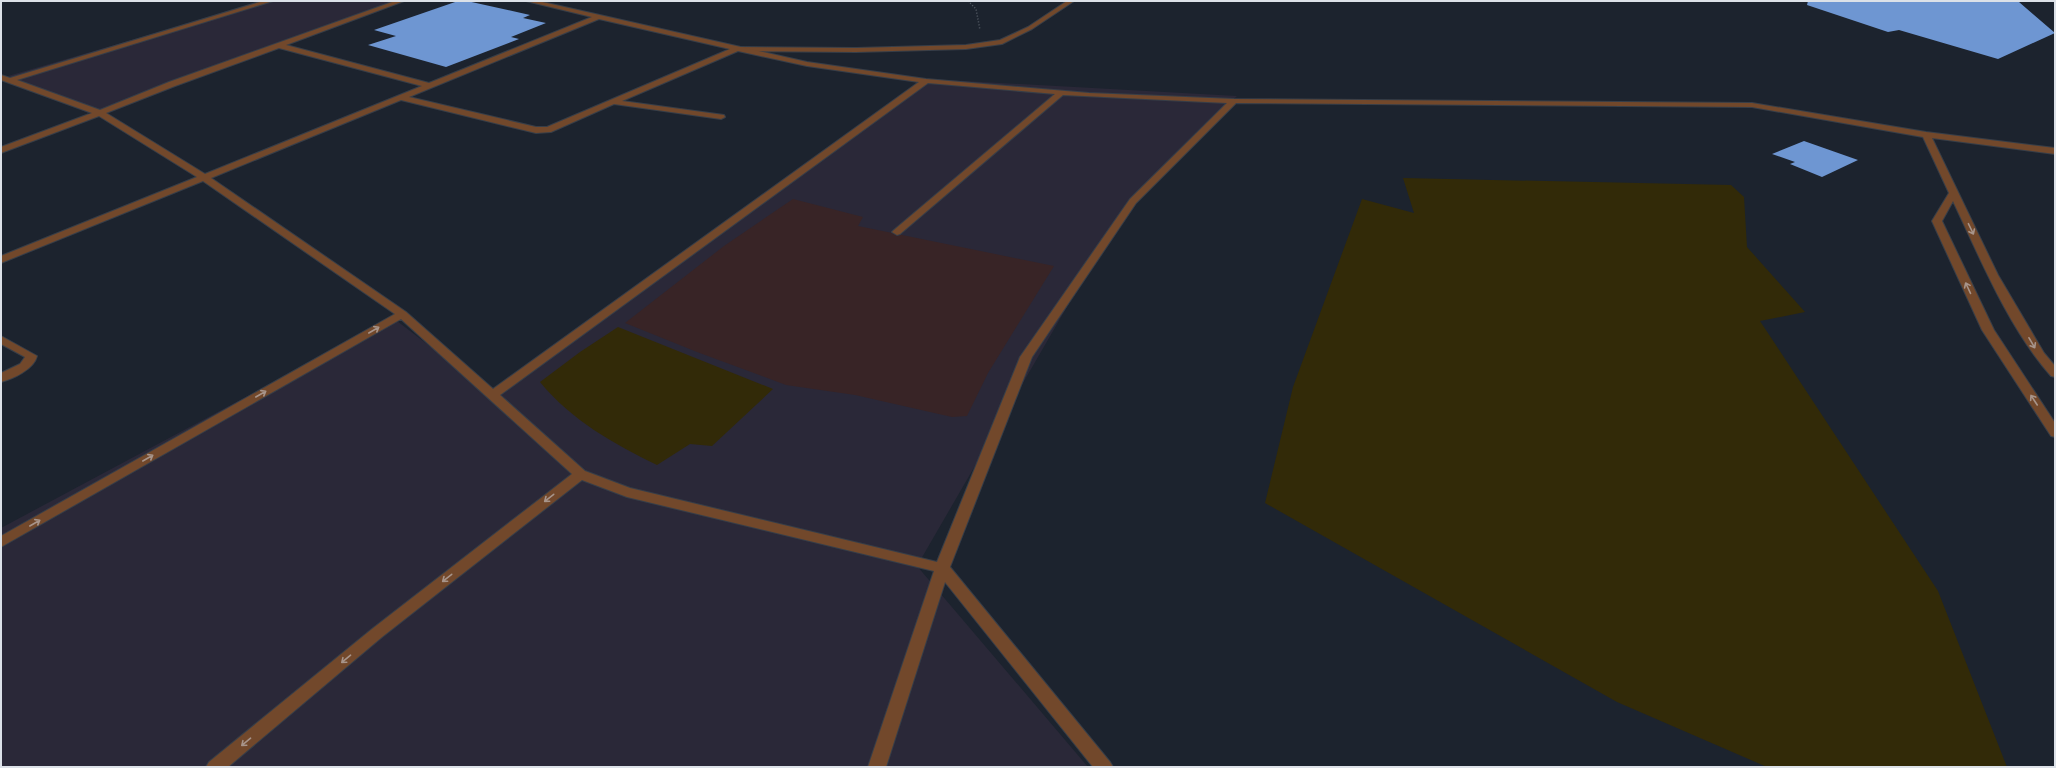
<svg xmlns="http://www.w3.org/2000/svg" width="2056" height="768" viewBox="0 0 2056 768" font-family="Inter,sans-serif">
	<rect width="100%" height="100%" fill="#1c232e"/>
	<path fill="#2a2838" d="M265 1H399L275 46 97 117 8 76Z
		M929 79 1237 96 1130 198 917 566 1088 767H1V528L393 318 490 392Z"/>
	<path fill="#382426" d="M793 199 863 217 858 226 1054 266 988 373 967 416 952 417 855 395 786 385 697 352 625 323 724 246Z"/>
	<path fill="#322a08" d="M1403 178 1731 185 1744 197 1747 247 1805 312 1760 321 1938 591 2007 767H1767L1617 702 1265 503 1293 387 1362 199 1414 213Z
		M618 327 773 389 712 446 690 444 657 465C614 444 571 420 540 382L580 352Z"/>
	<path fill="#6e96d2" d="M458 1H467L530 15 523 18 546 23 511 37 519 39 446 67 368 45 396 36 374 30Z
		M1808 1H2014L2019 2 2055 33 1998 59 1899 30 1888 32 1807 5Z
		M1804 141 1858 160 1822 177 1790 164 1795 162 1772 154Z"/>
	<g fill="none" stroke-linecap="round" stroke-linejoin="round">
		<defs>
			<path id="service" d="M1067 1H1074L1032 29 1002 44 966 49 856 52 736 51 732 49 736 47 856 48 966 45 1000 40 1028 27Z"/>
			<path id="minor" d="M263 1H273L17 80 100 110 169 82 395 1H404L286 45 429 83 592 17 526 1H538L807 62 926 79 1089 93 1234 99 1752 103 1926 132 2055 148V154L1932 138 1998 275 2044 353 2055 366V377L2051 376C2009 329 1980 258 1953 201L1942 221 1994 330 2055 423V437L2051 436 1982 330 1932 221 1949 193 1923 137 1752 107 1236 103 1136 203 1032 357 950 567 1110 762 1113 767H1093L945 582 886 767H868L934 571 627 497 582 480 382 637 228 767H206L209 762 372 629 572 474 401 319 1 547V536L395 314 203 181 1 263V256L197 177 99 116 1 153V147L92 113 1 80V75L10 78ZM599 19 730 49 547 127H536L409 97ZM279 48 422 86 205 174 106 113 175 86ZM738 51 807 66 919 82 493 389 406 312 211 178 401 100 536 133 551 132 614 104 721 119 725 117 724 115 622 101ZM928 83 1055 94 894 230 892 232 897 235 900 234 1063 95 1227 103 1130 199 1020 357 937 562 630 488 585 471 500 395Z
				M1 336 37 356C34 369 13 379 1 382V373L20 364 25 357 1 344Z"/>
		</defs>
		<use href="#service" stroke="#373e48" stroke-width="2"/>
		<use href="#minor" stroke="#373e48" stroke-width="2"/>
		<path stroke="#565d67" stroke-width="1.5" stroke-dasharray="1 2" stroke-linecap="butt" d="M968 1 976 9 980 30"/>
		<use href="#service" fill="#72482b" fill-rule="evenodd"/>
		<use href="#minor" fill="#72482b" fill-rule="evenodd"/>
	</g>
	<defs><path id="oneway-shaft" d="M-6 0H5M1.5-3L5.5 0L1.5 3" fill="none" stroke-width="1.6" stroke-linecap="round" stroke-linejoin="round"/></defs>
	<g stroke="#a7948a">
		<use href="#oneway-shaft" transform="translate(1971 229) rotate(64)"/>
		<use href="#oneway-shaft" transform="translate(1968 288) rotate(-115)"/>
		<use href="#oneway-shaft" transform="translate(374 330) rotate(-30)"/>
		<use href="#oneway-shaft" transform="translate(2032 343) rotate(60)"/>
		<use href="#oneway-shaft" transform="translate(261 394) rotate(-30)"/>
		<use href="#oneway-shaft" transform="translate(2034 400) rotate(-123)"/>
		<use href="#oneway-shaft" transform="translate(148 458) rotate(-30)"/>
		<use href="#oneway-shaft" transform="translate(549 498) rotate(142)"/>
		<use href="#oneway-shaft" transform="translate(35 523) rotate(-30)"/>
		<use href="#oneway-shaft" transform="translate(447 578) rotate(142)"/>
		<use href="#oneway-shaft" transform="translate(346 659) rotate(140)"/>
		<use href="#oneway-shaft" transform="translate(246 742) rotate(140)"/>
	</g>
	<rect width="2056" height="768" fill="none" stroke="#dce1e8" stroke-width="4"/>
</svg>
